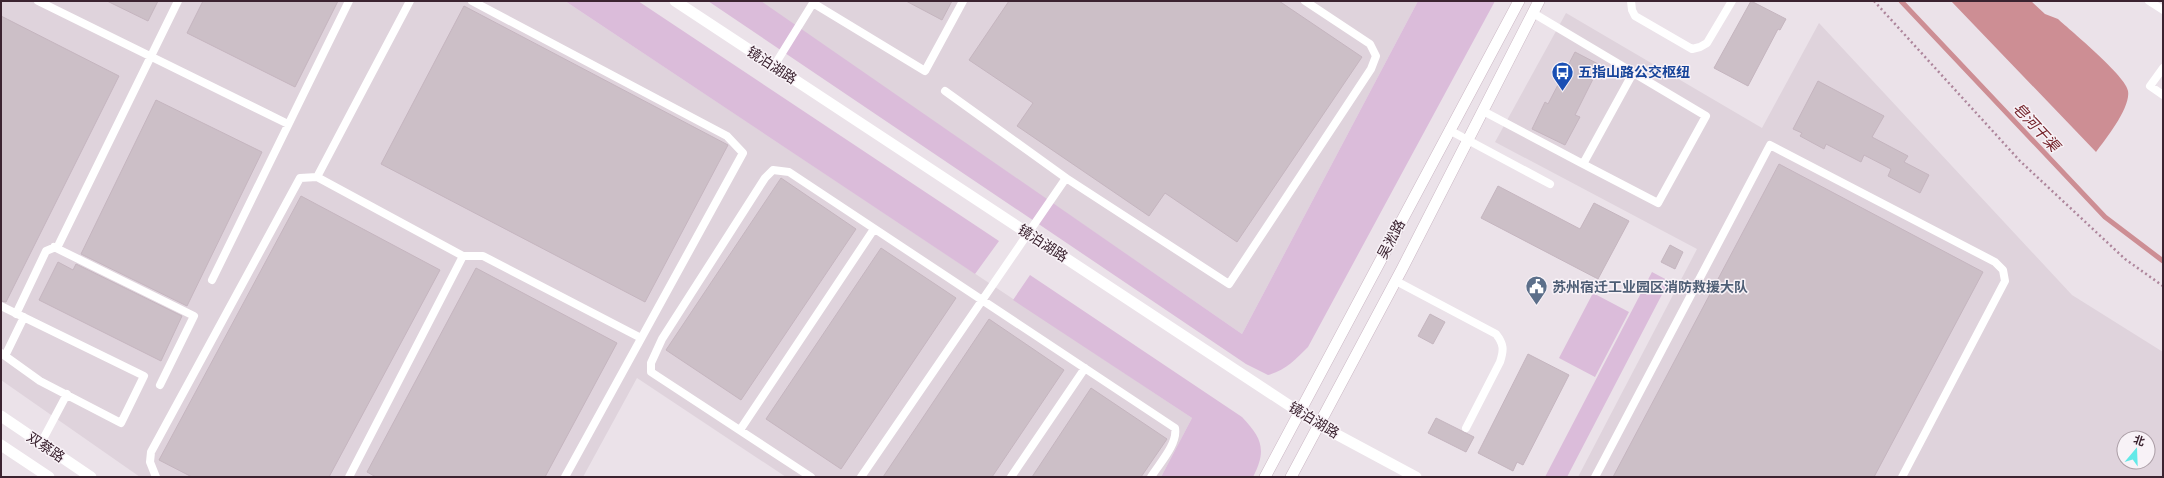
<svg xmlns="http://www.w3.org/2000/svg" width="2164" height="478" viewBox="0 0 2164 478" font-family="Commissioner,'Noto Sans SC',sans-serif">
	<rect width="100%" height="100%" fill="#ebe2e9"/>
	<path fill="#dfd3dc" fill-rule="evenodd" d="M1 1H565L1192 418 1161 477H786L637 378 583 477H140L1 380Z
		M759 1H1418L1242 334Z
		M1566 13 1762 128 1819 23 2072 295 2163 352V477H1578L1697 249 1495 142ZM2124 438H2148V462H2124Z"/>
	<path fill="#dbbcda" d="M565 1H638L999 241 975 274Z
		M708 1H761L1242 334 1418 1H1495L1308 347C1295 360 1286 370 1268 375L1246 364Z
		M1652 272 1669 281 1567 477H1545Z
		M1030 275 1242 417C1262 438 1267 450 1253 477H1161L1192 418 1013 300Z
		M1593 293 1629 312 1595 377 1559 358Z"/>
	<path fill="#cd8e94" d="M1951 1H2031L2045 14 2058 19C2071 31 2127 77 2128 91 2131 107 2106 139 2096 152Z"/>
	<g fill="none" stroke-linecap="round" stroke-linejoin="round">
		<path stroke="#cd8e94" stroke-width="5" d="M1901 1 2105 217 2163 261"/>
	</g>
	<path fill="#ccbfc7" stroke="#c5b5bf" d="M107 1H158L148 21Z
		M203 1H338L295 87 187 33Z
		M906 1H952L942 20Z
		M1009 1H1279L1362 57 1237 242 1165 193 1149 216 1017 126 1033 103 969 60Z
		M1751 1 1786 19 1780 30 1778 29 1748 86 1714 68Z
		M464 6 728 145 645 302 381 164Z
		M1 16 119 76 6 302 1 301Z
		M1575 52 1600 65 1575 115 1580 117 1565 145 1532 129 1545 102 1548 104Z
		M1818 81 1884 116 1872 137 1908 156 1904 162 1929 175 1920 193 1888 176 1891 169 1864 155 1861 162 1826 144 1824 149 1800 136 1802 133 1793 129Z
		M156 100 262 152 187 306 81 254Z
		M1779 164 1983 272 1874 477H1613Z
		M781 178 856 229 741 400 666 350Z
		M1498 186 1580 229 1594 203 1629 221 1598 279 1481 218Z
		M301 196 440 270 329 477H192L159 460Z
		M1670 245 1683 252 1675 269 1661 262Z
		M881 248 956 298 841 469 766 419Z
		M58 262 73 270 76 264 182 316 161 361 39 300Z
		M476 268 617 343 545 477H376L367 472Z
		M1430 314 1445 322 1433 344 1418 336Z
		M989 319 1064 370 992 477H883Z
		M1528 354 1569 375 1523 465 1517 462 1513 471 1478 453Z
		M1091 388 1167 439 1141 477H1032Z
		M1436 418 1474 437 1466 452 1428 433Z"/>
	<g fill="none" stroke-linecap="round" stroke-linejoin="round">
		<defs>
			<path id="secondary" d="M1265 477 1519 1
				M1291 477 1402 269 1539 1"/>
		</defs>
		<use href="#secondary" stroke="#cab6c3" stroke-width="12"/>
		<path stroke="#ad859b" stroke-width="2.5" stroke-dasharray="2 3" stroke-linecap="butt" d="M1874 1 2020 161 2125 259 2163 286"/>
		<path stroke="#fff" stroke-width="8" d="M38 1 288 124
			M472 1 727 136 743 153 565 477
			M1631 1 1632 10 1635 16 1692 49 1700 47 1707 43 1732 1
			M2149 1 2163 10
			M1533 13 1706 116 1658 203 1583 164 1633 73
			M774 66 813 3 925 71 963 1
			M2163 68 2150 86 2163 95
			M945 91 1066 178
			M1483 111 1583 164
			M1449 130 1550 184
			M54 247 194 316 160 385
			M463 256H483L641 338
			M212 280 349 1
			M1396 281 1496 334C1504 344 1504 350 1500 362L1466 428
			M1 306 144 376 121 423 40 381 1 353
			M16 314 46 251 58 246 178 1
			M5 356 24 317
			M740 430 874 229
			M41 443 67 394
			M156 477 150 462 151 452 300 178 317 177
			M349 477 463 256 317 177 410 1
			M811 477 651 372V363L662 339 765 178 773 170 789 172 1175 428C1178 444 1159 464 1151 477
			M861 477 1066 178 1229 284 1371 69 1376 56 1370 44 1305 1
			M1011 477 1085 368
			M1595 477 1770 145 1995 262 2003 270 2005 281 1902 477"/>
		<path stroke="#fff" stroke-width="11" d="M675 1 1319 425 1416 477
			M1 416 91 477
			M1 445 49 477"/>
		<use href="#secondary" stroke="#fff" stroke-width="11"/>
	</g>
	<defs>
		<symbol id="bus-pin" viewBox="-11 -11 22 30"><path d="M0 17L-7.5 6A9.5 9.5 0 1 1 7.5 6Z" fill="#1a4fb4" stroke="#f8f2f7"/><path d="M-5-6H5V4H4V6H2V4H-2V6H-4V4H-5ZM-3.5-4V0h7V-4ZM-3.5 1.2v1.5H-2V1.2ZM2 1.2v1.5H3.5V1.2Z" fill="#fff"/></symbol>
		<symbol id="civic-pin" viewBox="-11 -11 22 30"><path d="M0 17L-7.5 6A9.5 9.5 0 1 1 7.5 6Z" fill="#5c6f8a" stroke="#f8f2f7"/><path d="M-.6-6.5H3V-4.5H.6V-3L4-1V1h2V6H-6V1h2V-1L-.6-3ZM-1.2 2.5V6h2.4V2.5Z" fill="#fff"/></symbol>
	</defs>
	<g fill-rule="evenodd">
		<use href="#bus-pin" x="1550" y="60" width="25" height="34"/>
		<use href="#civic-pin" x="1524" y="274" width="25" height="34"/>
	</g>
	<g text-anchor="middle" stroke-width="3" stroke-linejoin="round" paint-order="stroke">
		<g font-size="14" fill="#3b2330" stroke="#f8f2f7">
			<text transform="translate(772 65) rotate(33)" y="5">镜泊湖路</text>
			<text transform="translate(1391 239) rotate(-62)" y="5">吴淞路</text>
			<text transform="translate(1043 243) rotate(33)" y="5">镜泊湖路</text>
			<text transform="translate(1314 420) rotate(31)" y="5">镜泊湖路</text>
			<text transform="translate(46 447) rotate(34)" y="5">双蔡路</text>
		</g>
		<g font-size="14" font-weight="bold" fill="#164399" stroke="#f8f2f7" text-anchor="start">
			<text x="1578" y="77">五指山路公交枢纽</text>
		</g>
		<g font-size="14" font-weight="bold" fill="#4e5e75" stroke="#f8f2f7" text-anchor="start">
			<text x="1552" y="292">苏州宿迁工业园区消防救援大队</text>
		</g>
		<g font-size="15" font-style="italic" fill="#732128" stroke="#f8f2f7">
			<text transform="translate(2036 127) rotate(47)" y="5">皂河干渠</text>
		</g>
	</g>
	<rect width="2164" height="478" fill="none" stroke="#3b2330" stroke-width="4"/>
	<g transform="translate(2136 450) rotate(19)"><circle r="19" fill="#f8f2f7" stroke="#ac9fa7"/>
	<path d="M0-3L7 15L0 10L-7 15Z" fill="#63e9e8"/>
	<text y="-6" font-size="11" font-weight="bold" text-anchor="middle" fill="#3b2330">北</text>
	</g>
</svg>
